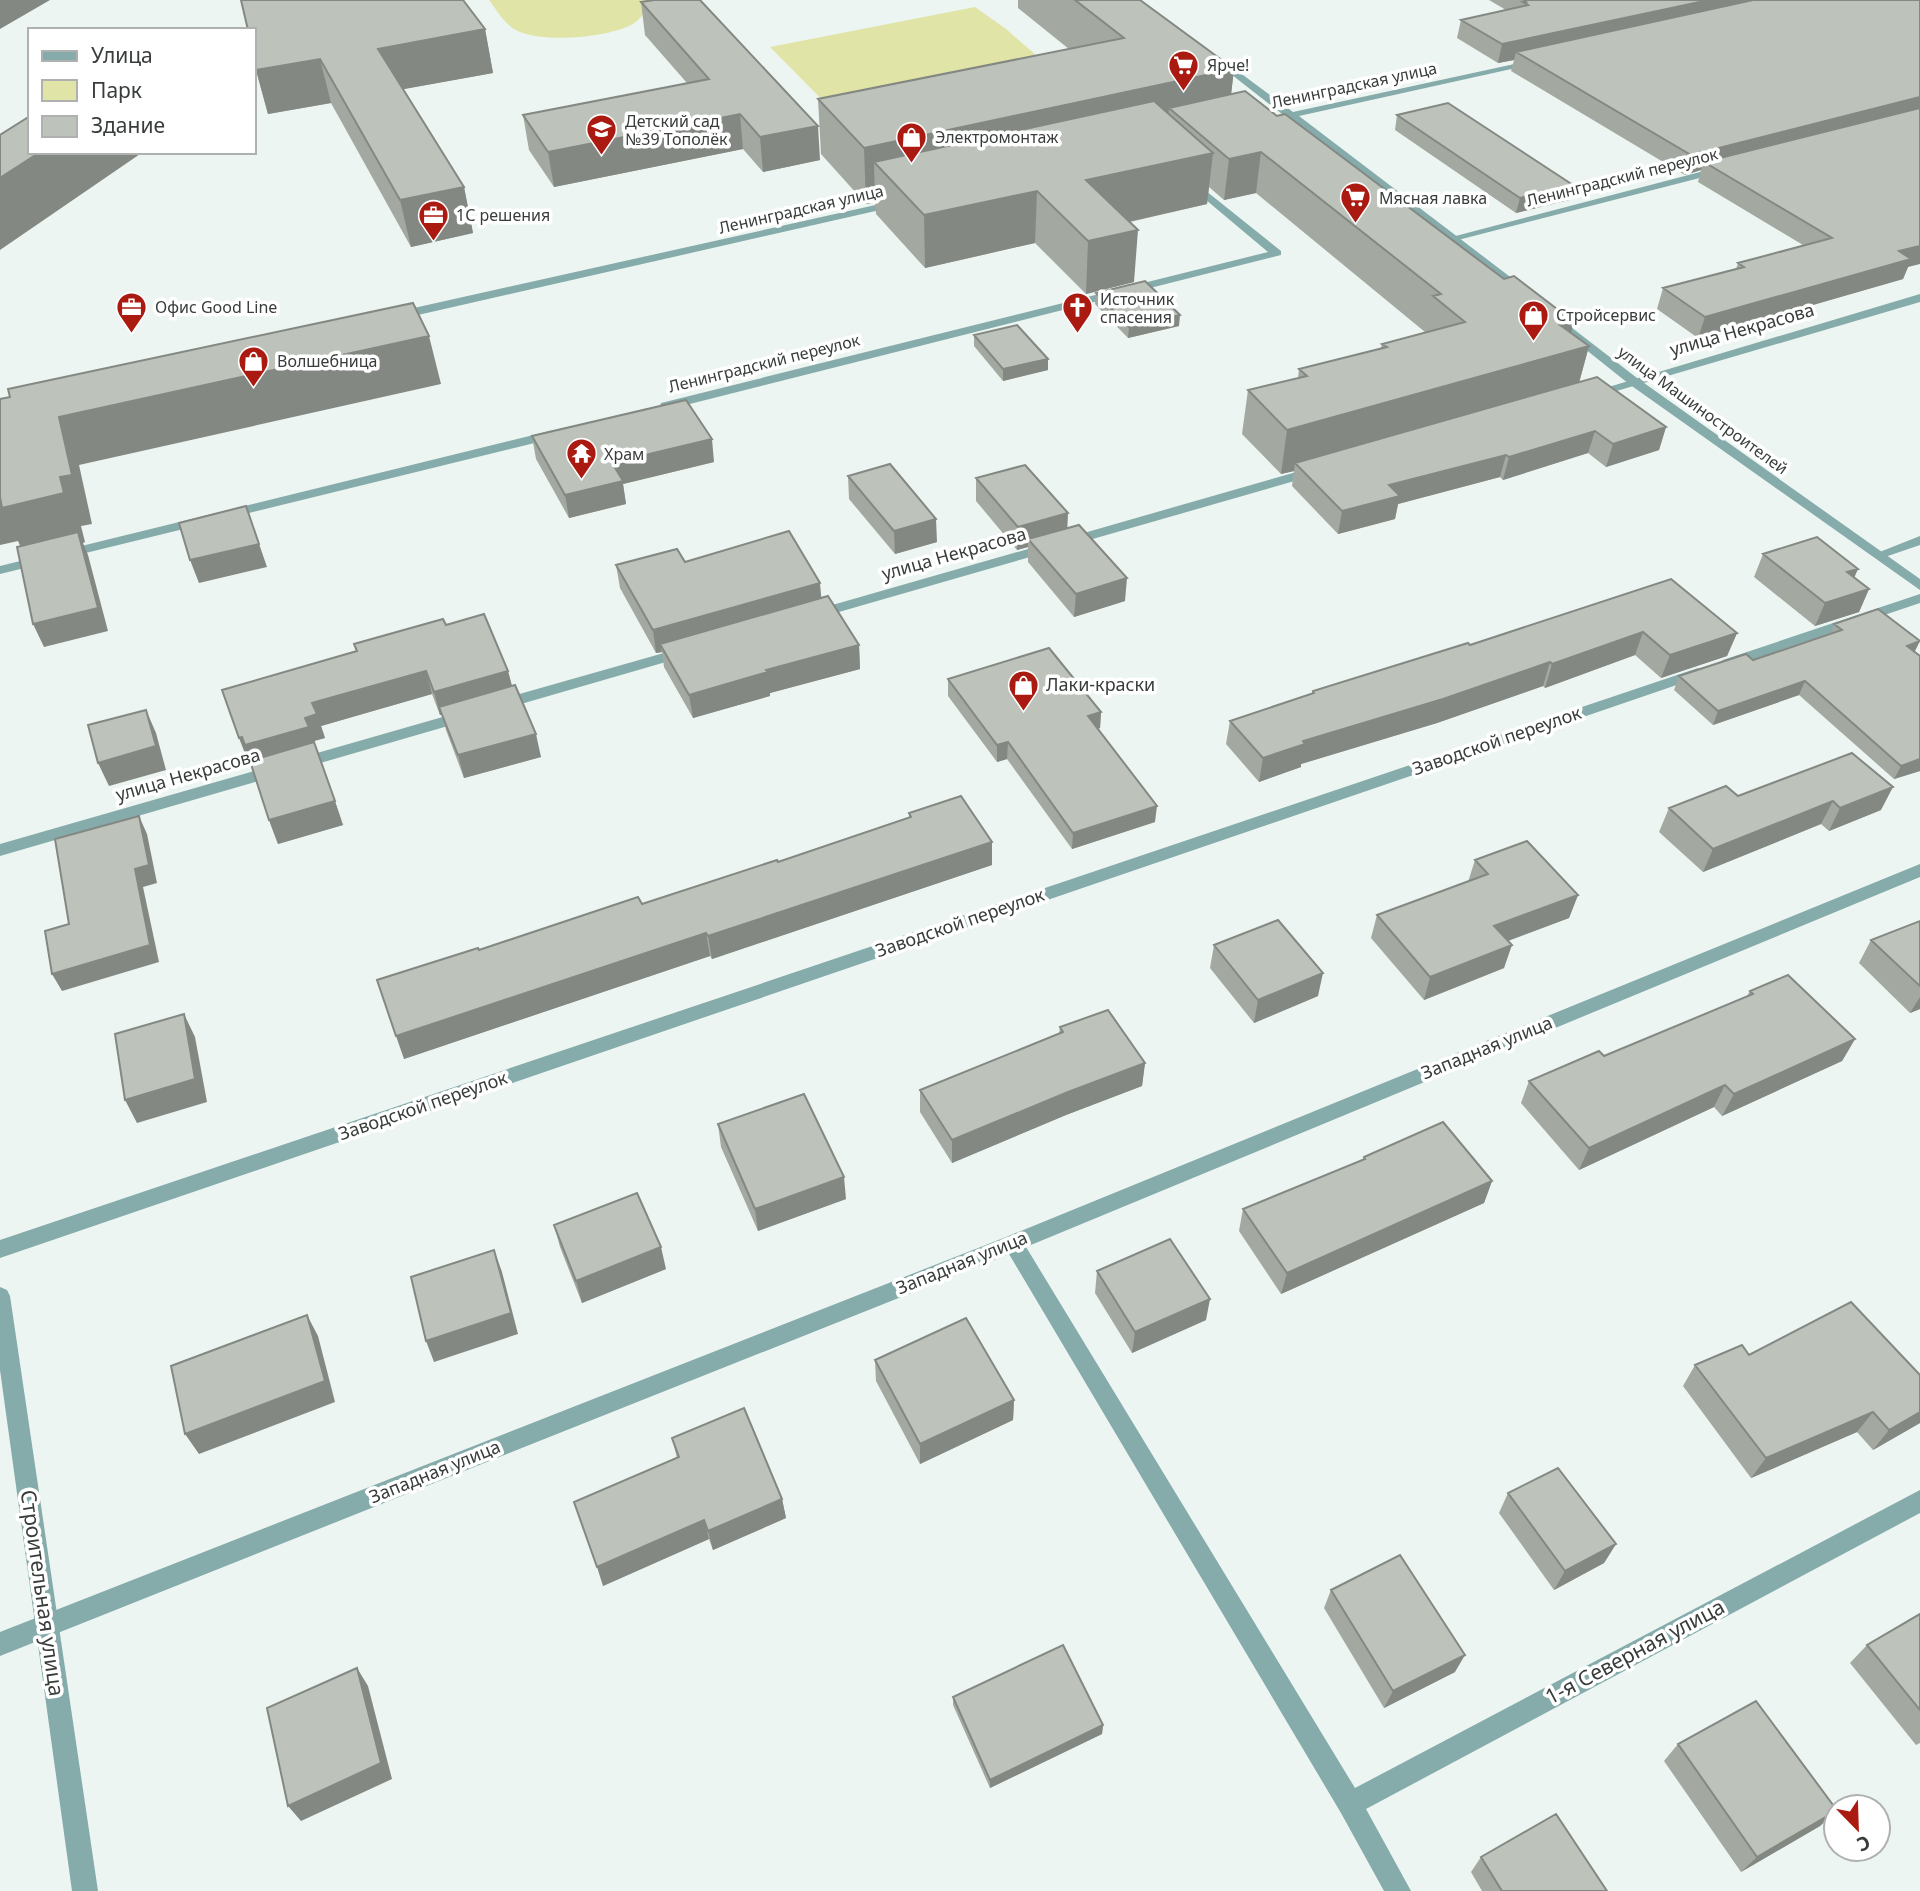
<svg xmlns="http://www.w3.org/2000/svg" width="1920" height="1891" viewBox="0 0 1920 1891" font-family="'Noto Sans',sans-serif">
	<rect width="100%" height="100%" fill="#ecf5f1"/>
	<path fill="#e0e4a6" d="M489 0H650V1C646 11 641 20 631 25 605 38 539 44 514 29 504 23 496 9 489 0Z
		M975 7 1006 29 1074 88 856 134 770 47Z"/>
	<g fill="none" stroke-linecap="round" stroke-linejoin="round">
		<path fill="#85abaa" fill-rule="evenodd" d="M1723 166 1727 167V171L1454 241 1448 238Z
			M1191 179 1281 251V255L666 410 660 406 661 403 1268 252 1187 184V180Z
			M1920 294V302L1596 397 1591 398 1585 394Z
			M554 430 559 431V437L0 574V566Z
			M1314 467 1321 471 1319 474 818 618H808L806 615 808 612Z
			M1920 536V545L1879 559 1872 555Z
			M1920 594V603L1733 666H1723L1720 663 1723 660Z
			M685 647 692 652 690 655 500 710 492 705 495 701Z
			M1698 668 1703 670 1706 673 1703 676 0 1258V1240Z
			M467 710 472 711 475 715 472 719 0 856V844Z
			M1920 864V877L1026 1247 1355 1788 1920 1490V1513L1366 1809 1411 1891H1384L1341 1813 1009 1254 0 1656V1632L1006 1237Z"/>
		<path fill="#85abaa" fill-rule="evenodd" d="M1216 55 1293 112 1537 59 1539 61 1534 64 1299 116 1526 289V295H1518L1289 119 1260 123V119L1282 114 1213 60 1211 58Z
			M898 200 902 201V205L396 320 390 316 396 312Z
			M1554 314 1637 378 1920 579V590L1629 384 1550 321V315Z
			M0 1287 7 1290 10 1296 98 1891H72L0 1370Z"/>
	</g>
	<path fill="#a3a8a1" d="M1018 0H1140L1234 69 1231 94 1589 346 1579 383 1666 427 1659 450 1606 467 1588 453 1503 480 1500 477 1398 504 1395 519 1338 534 1292 486 1294 471 1281 474 1242 434 1248 390 1298 378 1299 369 1381 348 1382 344 1425 332 1256 193 1224 200 1209 187 1207 204 1130 222 1134 282 1086 294 1035 243 925 268 876 214 875 202 866 204 821 154 818 99 1069 49 1018 8Z
		M1489 0H1920L1908 267 1903 279 1698 338 1657 309 1663 288 1736 269 1738 263 1803 245 1698 182 1701 170 1685 175 1511 71 1514 60 1498 63 1457 38 1461 20 1506 10Z
		M641 2 820 160 763 172 743 149 554 187 529 150 523 115 687 83 645 35Z
		M485 29 493 73 403 89 464 187 473 233 411 247 331 103 268 114 256 70Z
		M1397 115 1573 185 1569 200 1516 213 1395 130Z
		M1096 293 1179 326 1128 338 1095 304Z
		M974 335 1048 370 1003 381 974 346Z
		M532 436 714 462 623 484 626 504 569 518 536 459Z
		M848 476 937 542 895 554 849 499Z
		M976 478 1067 528 1125 601 1074 617 1028 562V547L1017 550 976 501Z
		M1763 554 1854 577 1869 589 1859 612 1815 626 1754 577Z
		M685 562 821 598 859 645 860 669 770 693V696L693 718 664 667 662 652 656 653 620 588 616 565Z
		M1671 579 1737 633 1727 656 1661 678 1635 655 1545 688 1543 686 1437 723 1301 764V767L1259 782 1226 744 1230 721 1312 693 1313 691 1470 645Z
		M1834 624 1915 652 1920 771 1894 779 1799 695 1713 725 1674 690 1679 676 1753 660 1830 634Z
		M446 625 508 671 512 686 541 757 464 778 446 730 442 715H440L432 694 321 726 325 738 314 741 343 825 278 844 269 820 251 760 248 761 356 651 354 644Z
		M948 679 1101 712 1100 728 1098 729 1155 822 1072 849 1007 759 997 762 948 696Z
		M1852 753 1881 810 1829 831 1821 824 1703 872 1659 832 1669 808 1738 796Z
		M909 813 992 865 712 959 710 956 404 1059 479 950 642 904 778 862 909 817Z
		M1475 860 1578 895 1569 918 1508 941 1504 968 1424 1000 1371 938 1377 915 1468 882Z
		M1920 921V1009L1910 1013 1859 963 1871 940Z
		M1214 945 1318 996 1254 1023 1210 968Z
		M1750 991 1855 1039 1842 1061 1722 1116 1714 1107 1579 1170 1521 1103 1529 1081 1604 1056 1747 996Z
		M1060 1027 1145 1063 1142 1086 1066 1115 952 1163 920 1112V1090L1059 1034Z
		M718 1124 846 1199 758 1231 721 1147Z
		M1364 1157 1492 1181 1484 1203 1281 1294 1239 1231 1243 1209 1363 1160Z
		M554 1225 666 1269 582 1303 560 1247Z
		M1097 1271 1206 1320 1132 1353 1095 1293Z
		M1749 1355 1920 1423 1873 1450 1857 1432 1751 1478 1683 1386 1695 1365Z
		M875 1360 1014 1400 1013 1420 920 1464 876 1381Z
		M672 1438 782 1499 786 1518 713 1550 709 1539 603 1586 677 1458Z
		M1508 1493 1616 1544 1604 1563 1554 1590 1499 1513Z
		M1331 1590 1455 1672 1384 1708 1324 1608Z
		M1920 1614V1743L1916 1745 1850 1663 1867 1645Z
		M953 1697 1103 1725 1102 1734 990 1788 953 1705Z
		M1678 1744 1836 1811 1820 1826 1741 1872 1664 1761Z
		M1481 1857 1607 1891H1482L1471 1872Z"/>
	<path fill="#848883" d="M0 0H50L0 29Z
		M1709 0H1789L1516 52 1514 60 1498 63 1502 44Z
		M485 29 493 73 388 92 378 49Z
		M320 59 331 103 268 114 256 70Z
		M1234 69 1228 122 1169 108 1167 136 874 162 875 202 866 204 864 148Z
		M1920 97V113L1704 162 1701 170 1685 175 1691 155Z
		M740 114 743 149 554 187 548 152Z
		M818 126 820 160 763 172 760 137Z
		M40 152H143L0 250V178Z
		M1261 152 1256 193 1224 200 1229 159Z
		M1213 153 1207 204 1083 232 1086 180Z
		M1573 185 1569 200 1516 213 1520 198Z
		M464 187 473 233 411 247 400 200Z
		M1037 191 1035 243 925 268 924 215Z
		M1138 230 1134 282 1086 294 1088 241Z
		M1920 246V264L1908 267 1903 279 1698 338 1705 317 1899 251Z
		M1180 315 1179 326 1128 338 1129 327Z
		M1574 322 1566 352 1589 346 1577 390 1295 463 1294 471 1281 474 1287 430 1560 325Z
		M429 336 441 384 79 465 92 524 81 526 85 542 83 543 88 555 108 631 44 647 33 624 25 557 18 541 0 545V494L59 417Z
		M1048 359V370L1003 381V369Z
		M1666 427 1659 450 1606 467 1613 444Z
		M1595 431 1588 453 1503 480 1509 457Z
		M712 439 714 462 623 484 626 504 569 518 565 495 612 463Z
		M1506 455 1500 477 1398 504 1395 519 1338 534 1342 511 1389 485Z
		M246 506 267 567 199 583 190 560Z
		M1068 513 1067 536 1028 539V547L1017 550 1018 527Z
		M936 519 937 542 895 554 894 531Z
		M1858 569 1848 592 1847 572Z
		M1127 578 1125 601 1074 617 1076 594Z
		M820 583 822 606 660 644 662 652 656 653 653 630Z
		M1869 589 1859 612 1815 626 1825 603Z
		M1643 632 1635 655 1545 688 1552 664Z
		M1737 633 1727 656 1661 678 1670 655Z
		M1920 641 1913 655 1907 646Z
		M859 645 860 669 770 693V696L693 718 689 695 766 670Z
		M1550 662 1543 686 1437 723 1301 764V767L1259 782 1263 758 1303 741Z
		M426 671 432 694 321 726 325 738 314 741 317 751 248 761 239 738 305 718 312 703Z
		M508 671 514 694 439 707 442 715H440L434 692Z
		M1805 681 1799 695 1713 725 1718 711Z
		M146 710 156 733 166 770 109 786 98 763Z
		M1101 712 1100 728 1087 732 1088 716Z
		M536 734 541 757 464 778 458 755Z
		M1008 742 1007 759 997 762V745Z
		M1920 759V771L1894 779 1901 766Z
		M1893 787 1881 810 1829 831 1840 808Z
		M335 801 343 825 278 844 269 820Z
		M1833 801 1821 824 1703 872 1713 849Z
		M1157 806 1155 822 1072 849 1073 833Z
		M139 816 147 834 157 883 143 887 159 962 62 991 52 974 135 869Z
		M992 842V865L712 959 708 936Z
		M1578 895 1569 918 1486 949 1494 926Z
		M706 933 710 956 404 1059 396 1036Z
		M1512 945 1504 968 1424 1000 1430 977Z
		M1323 973 1318 996 1254 1023 1258 1000Z
		M1920 997V1009L1910 1013Z
		M184 1014 195 1037 207 1102 137 1123 125 1100Z
		M1855 1039 1842 1061 1722 1116 1734 1094Z
		M1145 1063 1142 1086 1066 1115 952 1163V1140L1068 1092Z
		M1725 1085 1714 1107 1579 1170 1589 1148Z
		M844 1177 846 1199 758 1231 755 1209Z
		M1492 1181 1484 1203 1281 1294 1287 1273Z
		M661 1247 666 1269 582 1303 576 1281Z
		M494 1250 502 1272 518 1334 434 1362 426 1341Z
		M1210 1299 1206 1320 1132 1353 1135 1332Z
		M307 1315 318 1336 335 1402 199 1454 185 1434Z
		M1014 1400 1013 1420 920 1464V1444Z
		M1873 1412 1857 1432 1751 1478 1766 1458Z
		M1920 1412V1423L1873 1450 1889 1430Z
		M782 1499 786 1518 713 1550 708 1531Z
		M704 1520 709 1539 603 1586 597 1567Z
		M1616 1544 1604 1563 1554 1590 1565 1571Z
		M1465 1655 1455 1672 1384 1708 1393 1691Z
		M357 1668 368 1686 392 1779 301 1821 288 1806Z
		M1103 1725 1102 1734 990 1788V1780Z
		M1836 1811 1820 1826 1741 1872 1757 1857Z"/>
	<path fill="#bdc3bb" stroke="#848883" stroke-width="2" d="M241 0H463L485 29 378 49 464 187 400 200 320 59 256 70 254 59V30H248Z
		M654 0H700L818 126 760 137 740 114 548 152 523 115 709 79 641 2Z
		M1075 0H1140L1234 69 864 148 818 99 1124 38Z
		M1524 0H1709L1502 44 1461 20 1528 5 1523 2H1526Z
		M1753 0H1920V97L1691 155 1516 52Z
		M1245 91 1277 116 1285 114 1504 279 1514 276 1574 322 1560 325 1589 346 1287 430 1248 390 1307 376 1299 369 1387 347 1382 344 1465 322 1433 296 1441 294 1261 152 1229 159 1169 108Z
		M1154 101 1213 153 1086 180 1138 230 1088 241 1037 191 924 215 874 162Z
		M1448 103 1573 185 1520 198 1397 115Z
		M1920 108V246L1899 251 1911 259 1705 317 1663 288 1744 267 1738 263 1832 238 1704 162Z
		M30 116V152H40L0 178V135Z
		M1145 281 1180 315 1129 327 1096 293Z
		M413 303 429 336 59 417 72 475 60 477 64 493 2 508 0 497V399L10 397 8 389Z
		M1017 325 1048 359 1003 369 974 335Z
		M1597 377 1666 427 1613 444 1595 431 1509 457 1506 455 1389 485 1400 496 1342 511 1295 463Z
		M686 400 712 439 612 463 623 481 565 495 532 436Z
		M890 464 936 519 894 531 848 476Z
		M1025 465 1068 513 1018 527 976 478Z
		M246 506 259 544 190 560 179 523Z
		M1079 525 1127 578 1076 594 1028 539Z
		M789 531 820 583 653 630 616 565 677 549 685 562Z
		M78 532 98 608 33 624 17 547Z
		M1817 537 1858 569 1847 572 1869 589 1825 603 1763 554Z
		M1671 579 1737 633 1670 655 1643 632 1552 664 1550 662 1443 699 1303 741 1305 744 1263 758 1230 721 1314 693 1313 691 1468 643 1470 645Z
		M828 596 859 645 766 670 768 672 689 695 660 644Z
		M1878 609 1920 641 1907 646 1920 656V759L1901 766 1805 681 1718 711 1679 676 1746 654 1753 660 1842 630 1834 624Z
		M484 614 508 671 434 692 426 671 312 703 317 714 305 718 309 727 245 745 242 737 239 738 222 690 357 651 354 644 443 619 446 625Z
		M1049 648 1101 712 1088 716 1157 806 1073 833 1008 742 997 745 948 679Z
		M515 685 536 734 458 755 439 707Z
		M146 710 156 746 98 763 88 725Z
		M314 742 335 801 269 820 250 761Z
		M1852 753 1893 787 1840 808 1833 801 1713 849 1669 808 1726 786 1738 796Z
		M961 796 992 842 708 936 706 933 396 1036 377 980 478 948 479 950 638 897 642 904 777 860 778 862 911 817 909 813Z
		M139 816 149 865 135 869 150 945 52 974 45 931 69 924 55 839Z
		M1527 841 1578 895 1494 926 1512 945 1430 977 1377 915 1488 874 1475 860Z
		M1278 920 1323 973 1258 1000 1214 945Z
		M1920 921V986L1871 940Z
		M1788 975 1855 1039 1734 1094 1725 1085 1589 1148 1529 1081 1599 1051 1604 1056 1753 994 1750 991Z
		M1108 1010 1145 1063 1068 1092 952 1140 920 1090 1063 1032 1060 1027Z
		M184 1014 195 1079 125 1100 115 1034Z
		M804 1094 844 1177 755 1209 718 1124Z
		M1443 1122 1492 1181 1287 1273 1243 1209 1365 1159 1364 1157Z
		M637 1193 661 1247 576 1281 554 1225Z
		M1170 1239 1210 1299 1135 1332 1097 1271Z
		M494 1250 511 1313 426 1341 411 1277Z
		M1851 1302 1920 1375V1412L1889 1430 1873 1412 1766 1458 1695 1365 1742 1345 1749 1355Z
		M307 1315 325 1381 185 1434 171 1366Z
		M966 1318 1014 1400 920 1444 875 1360Z
		M744 1408 782 1499 708 1531 704 1520 597 1567 574 1502 679 1457 672 1438Z
		M1558 1468 1616 1544 1565 1571 1508 1493Z
		M1400 1555 1465 1655 1393 1691 1331 1590Z
		M1920 1614V1710L1867 1645Z
		M1063 1645 1103 1725 990 1780 953 1697Z
		M357 1668 381 1763 288 1806 267 1708Z
		M1756 1701 1836 1809V1811L1757 1857 1678 1744Z
		M1556 1814 1607 1891H1502L1481 1857Z"/>
	<defs>
		<symbol id="supermarket-pin" viewBox="-11 -11 22 30"><path d="M0 17L-7.5 6A9.5 9.5 0 1 1 7.5 6Z" fill="#ab1a11" stroke="#fff"/><path d="M-6-5.5h2.5l.6 2H6L4.5 2H-2.5L-4.4-4H-6ZM-1.5 3.2a1.3 1.3 0 1 0 .1 0ZM3 3.2a1.3 1.3 0 1 0 .1 0Z" fill="#fff"/></symbol>
		<symbol id="school-pin" viewBox="-11 -11 22 30"><path d="M0 17L-7.5 6A9.5 9.5 0 1 1 7.5 6Z" fill="#ab1a11" stroke="#fff"/><path d="M0-5L7-2L0 1L-7-2ZM-4 1L0 2.5L4 1V4Q0 6-4 4Z" fill="#fff"/></symbol>
		<symbol id="shop-pin" viewBox="-11 -11 22 30"><path d="M0 17L-7.5 6A9.5 9.5 0 1 1 7.5 6Z" fill="#ab1a11" stroke="#fff"/><path d="M-5-2.5h2.3a2.7 3.5 0 0 1 5.4 0H5L5.5 6h-11ZM-1.5-2.5h3a1.5 2.3 0 0 0-3 0Z" fill="#fff"/></symbol>
		<symbol id="office-pin" viewBox="-11 -11 22 30"><path d="M0 17L-7.5 6A9.5 9.5 0 1 1 7.5 6Z" fill="#ab1a11" stroke="#fff"/><path d="M-6-3h4V-5.5h4V-3h4V5H-6ZM-1-4.5V-3h2v-1.5ZM-6 0V1H6V0Z" fill="#fff"/></symbol>
		<symbol id="church-pin" viewBox="-11 -11 22 30"><path d="M0 17L-7.5 6A9.5 9.5 0 1 1 7.5 6Z" fill="#ab1a11" stroke="#fff"/><path d="M-1.2-6h2.4v3.5h3.3v2.4h-3.3V6h-2.4V-.1h-3.3v-2.4h3.3Z" fill="#fff"/></symbol>
		<symbol id="temple-pin" viewBox="-11 -11 22 30"><path d="M0 17L-7.5 6A9.5 9.5 0 1 1 7.5 6Z" fill="#ab1a11" stroke="#fff"/><path d="M0-6L5-2H3V0L6.5 2.5H4V6H1.5V3h-3V6H-4V2.5H-6.5L-3 0V-2H-5Z" fill="#fff"/></symbol>
	</defs>
	<g fill-rule="evenodd">
		<use href="#supermarket-pin" x="1166" y="48" width="35" height="47"/>
		<use href="#school-pin" x="584" y="112" width="35" height="47"/>
		<use href="#shop-pin" x="894" y="120" width="35" height="47"/>
		<use href="#supermarket-pin" x="1338" y="180" width="35" height="47"/>
		<use href="#office-pin" x="416" y="198" width="35" height="47"/>
		<use href="#office-pin" x="114" y="290" width="35" height="47"/>
		<use href="#church-pin" x="1060" y="290" width="35" height="47"/>
		<use href="#shop-pin" x="1516" y="298" width="35" height="47"/>
		<use href="#shop-pin" x="236" y="344" width="35" height="47"/>
		<use href="#temple-pin" x="564" y="436" width="35" height="47"/>
		<use href="#shop-pin" x="1006" y="668" width="35" height="47"/>
	</g>
	<g text-anchor="middle" stroke-width="7" stroke-linejoin="round" paint-order="stroke">
		<g font-size="16" fill="#383c3a" stroke="#fff" text-anchor="start">
			<text x="1207" y="71">Ярче!</text>
			<text x="625" y="127">Детский сад<tspan x="625" dy="18">№39 Тополёк</tspan></text>
			<text x="935" y="143">Электромонтаж</text>
			<text x="1379" y="204">Мясная лавка</text>
			<text x="456" y="221">1С решения</text>
			<text x="1100" y="305">Источник<tspan x="1100" dy="18">спасения</tspan></text>
			<text x="155" y="313">Офис Good Line</text>
			<text x="1556" y="321">Стройсервис</text>
			<text x="277" y="367">Волшебница</text>
			<text x="604" y="460">Храм</text>
		</g>
		<g font-size="16" fill="#383c3a" stroke="#fff">
			<text transform="translate(1354 85) rotate(-12)" y="6">Ленинградская улица</text>
			<text transform="translate(1622 177) rotate(-14)" y="6">Ленинградский переулок</text>
			<text transform="translate(801 209) rotate(-13)" y="6">Ленинградская улица</text>
			<text transform="translate(764 363) rotate(-14)" y="6">Ленинградский переулок</text>
			<text transform="translate(1703 410) rotate(36)" y="6">улица Машиностроителей</text>
		</g>
		<g font-size="18" fill="#383c3a" stroke="#fff">
			<text transform="translate(1742 330) rotate(-16)" y="6">улица Некрасова</text>
			<text transform="translate(954 554) rotate(-16)" y="6">улица Некрасова</text>
			<text transform="translate(1497 741) rotate(-19)" y="6">Заводской переулок</text>
			<text transform="translate(188 775) rotate(-16)" y="6">улица Некрасова</text>
			<text transform="translate(960 923) rotate(-19)" y="6">Заводской переулок</text>
			<text transform="translate(1487 1048) rotate(-22)" y="6">Западная улица</text>
			<text transform="translate(423 1106) rotate(-19)" y="6">Заводской переулок</text>
			<text transform="translate(962 1263) rotate(-22)" y="6">Западная улица</text>
			<text transform="translate(435 1472) rotate(-22)" y="6">Западная улица</text>
		</g>
		<g font-size="18" fill="#383c3a" stroke="#fff" text-anchor="start">
			<text x="1046" y="691">Лаки-краски</text>
		</g>
		<g font-size="21" fill="#383c3a" stroke="#fff">
			<text transform="translate(42 1593) rotate(82)" y="7">Строительная улица</text>
			<text transform="translate(1635 1652) rotate(-28)" y="7">1-я Северная улица</text>
		</g>
	</g>
	<rect x="28" y="28" width="228" height="126" fill="#ffffff" stroke="#afb1b0" stroke-width="2"/>
	<rect x="42" y="51" width="35" height="10" fill="#85abaa" stroke="#afb1b0" stroke-width="2"/>
	<text x="91" y="63" font-size="21" fill="#383c3a">Улица</text>
	<rect x="42" y="80" width="35" height="21" fill="#e0e4a6" stroke="#afb1b0" stroke-width="2"/>
	<text x="91" y="98" font-size="21" fill="#383c3a">Парк</text>
	<rect x="42" y="116" width="35" height="21" fill="#bdc3bb" stroke="#afb1b0" stroke-width="2"/>
	<text x="91" y="133" font-size="21" fill="#383c3a">Здание</text>
	<g transform="translate(1857 1828) rotate(157)"><circle r="33" fill="#ffffff" stroke="#afb1b0" stroke-width="2"/>
	<path d="M0-5L12 26L0 18L-12 26Z" fill="#ab1a11"/>
	<text y="-10" font-size="19" font-weight="bold" text-anchor="middle" fill="#383c3a">С</text>
	</g>
</svg>
